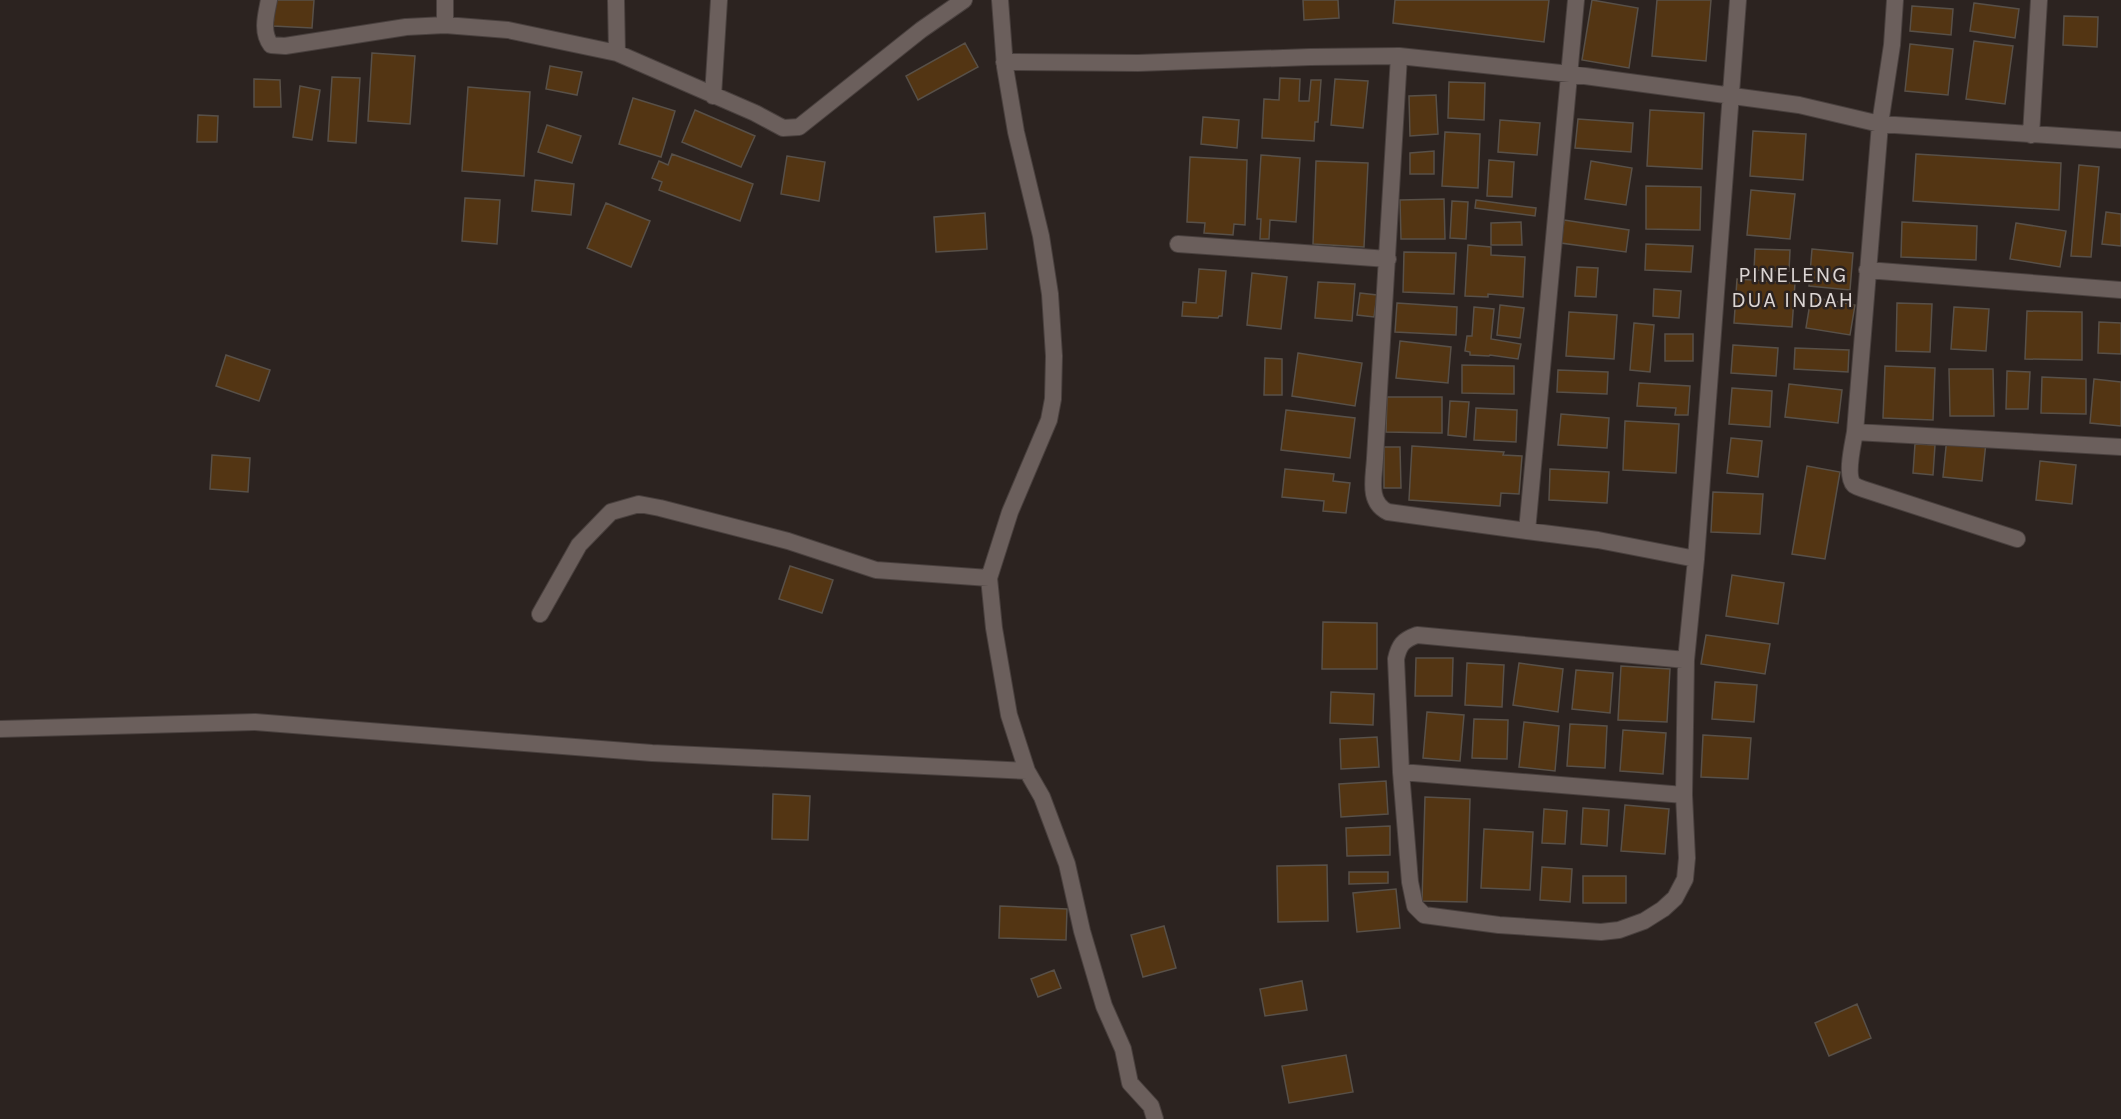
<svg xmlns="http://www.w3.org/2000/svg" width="2121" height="1119" viewBox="0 0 2121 1119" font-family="Karla,sans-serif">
	<rect width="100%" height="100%" fill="#2c2320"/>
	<path fill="#533513" stroke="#585048" stroke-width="1.5" d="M275 0H314L312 28 273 26Z
		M1303 0H1338L1339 18 1304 20Z
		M1395 0H1549L1544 42 1393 23Z
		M1592 0 1638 8 1629 68 1582 60Z
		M1657 0H1711L1706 61 1652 56Z
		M1974 3 2019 9 2015 38 1970 31Z
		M1912 6 1953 9 1951 35 1910 31Z
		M2064 16 2098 17 2097 47 2063 45Z
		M1974 41 2013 46 2005 104 1966 99Z
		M965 43 978 67 918 100 906 76Z
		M1910 44 1953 49 1948 95 1905 91Z
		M372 53 415 56 410 124 368 121Z
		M550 66 582 72 577 95 546 89Z
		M332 77 360 78 356 143 328 141Z
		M1280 78 1300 79 1299 101H1309L1311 80H1321L1318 122H1315L1314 141 1262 138 1264 99 1279 100Z
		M254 79 280 80 281 107H254Z
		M1335 79 1368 81 1363 128 1331 125Z
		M1449 82 1485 83 1484 120 1448 118Z
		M300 86 320 90 312 140 293 137Z
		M468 87 530 92 524 176 462 171Z
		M1436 95 1438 134 1410 136 1409 96Z
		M633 98 675 111 661 157 619 144Z
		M695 110 755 136 741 167 682 142Z
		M1650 110 1704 113 1702 169 1647 166Z
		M198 115 218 116 217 142H197Z
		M1203 117 1239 120 1237 148 1201 144Z
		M1578 119 1633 123 1631 152 1575 148Z
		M1500 120 1540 123 1537 155 1498 152Z
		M547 125 581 136 572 163 538 152Z
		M1753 131 1806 134 1803 180 1750 176Z
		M1445 132 1480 134 1478 188 1442 186Z
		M1434 151V174H1410V153Z
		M672 154 753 184 740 221 659 190 662 182 652 178 659 161 668 165Z
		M1916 154 2061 163 2059 210 1913 201Z
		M1261 155 1300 158 1296 222 1270 220 1269 239H1260L1261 219H1257Z
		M787 156 825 162 819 201 781 194Z
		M1190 157 1247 160 1245 225 1234 224 1233 235 1204 233 1205 223 1187 222Z
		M1489 160 1514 162 1512 197 1487 196Z
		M1316 161 1368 163 1364 247 1313 244Z
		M1591 161 1632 168 1626 205 1585 199Z
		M2079 165 2099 167 2091 257 2071 256Z
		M535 180 574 184 571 215 532 211Z
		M1646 186 1701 187 1700 230 1646 229Z
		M1751 190 1795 194 1790 239 1747 235Z
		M465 198 500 200 497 244 462 241Z
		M1444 199 1445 239H1401L1400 200Z
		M1476 200 1536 208 1535 216 1475 208Z
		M1452 201 1468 202 1466 239 1450 238Z
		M606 203 650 221 631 267 587 248Z
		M2106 212 2121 214V246L2102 244Z
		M985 213 987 249 936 252 934 217Z
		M1564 220 1629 230 1626 252 1561 243Z
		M1521 222 1522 245H1491V223Z
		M1902 222 1977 226 1976 260 1901 257Z
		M2016 223 2066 231 2060 267 2010 259Z
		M1646 244 1693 246 1691 272 1645 270Z
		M1468 245 1491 247V255L1525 257 1523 297 1488 294V297L1465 296Z
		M1755 249 1790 250 1789 271 1754 270Z
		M1812 249 1853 253 1850 290 1809 286Z
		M1404 252 1456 253 1454 294 1403 292Z
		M1577 267 1598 268 1596 297 1575 296Z
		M1199 269 1226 271 1222 316H1219L1218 318 1182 316 1183 302 1196 303Z
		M1252 273 1287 277 1281 329 1247 325Z
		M1737 279 1795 283 1792 327 1734 323Z
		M1318 282 1355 284 1352 321 1315 318Z
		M1654 289 1681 291 1679 318 1653 316Z
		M1360 293 1377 295 1374 317 1357 315Z
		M1811 297 1855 305 1850 335 1806 328Z
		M1397 303 1457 307 1456 335 1395 332Z
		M1897 303 1932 304 1930 352 1896 351Z
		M1500 305 1524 308 1520 338 1497 335Z
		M1474 307 1494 309 1491 339 1521 344 1518 359 1490 355 1489 356 1470 355V352L1465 351 1467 336H1472Z
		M1954 307 1989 309 1986 351 1951 349Z
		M2027 311 2082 312V360L2025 359Z
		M1569 312 1617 315 1614 359 1566 356Z
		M2099 322 2121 323V354L2098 353Z
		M1634 323 1654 325 1650 372 1630 370Z
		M1665 334H1693V361H1665Z
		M1400 341 1451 347 1448 383 1396 378Z
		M1733 345 1778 348 1776 376 1731 373Z
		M1795 348 1849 350 1848 372 1794 369Z
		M1298 353 1362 363 1355 406 1292 396Z
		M226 355 270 370 259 401 216 386Z
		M1265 358 1282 359V395H1264Z
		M1462 365 1514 366V394L1462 393Z
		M1885 366 1935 368 1933 420 1883 418Z
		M1949 369H1993L1994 416H1950Z
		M1558 370 1608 372 1607 394 1557 392Z
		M2007 371 2030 372 2028 409H2006Z
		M2042 377 2086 379V414L2041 413Z
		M2094 379 2121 382V426L2090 423Z
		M1639 383 1690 386 1688 415H1675L1676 408 1637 406Z
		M1789 384 1842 390 1838 423 1785 417Z
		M1732 388 1772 391 1770 427 1729 424Z
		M1387 397H1442V433L1386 432Z
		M1450 401 1469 402 1466 437 1448 435Z
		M1476 408 1517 410 1516 442 1474 440Z
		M1286 410 1355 418 1350 458 1281 450Z
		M1561 414 1609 418 1607 448 1558 445Z
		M1625 421 1679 424 1676 473 1623 470Z
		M1947 437 1986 442 1982 481 1943 477Z
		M1731 438 1762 441 1758 477 1727 473Z
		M1915 444 1935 445 1933 475 1913 473Z
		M1412 446 1504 452 1503 455 1522 456 1519 494 1501 493 1500 506 1409 500Z
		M1384 447H1400L1401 488H1384Z
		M212 455 250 458 248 492 210 489Z
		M2040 461 2076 465 2072 504 2036 500Z
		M1807 466 1840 472 1825 559 1792 554Z
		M1285 469 1334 474 1333 481 1350 483 1346 513 1323 511 1324 501 1282 497Z
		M1550 469 1609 472 1607 503 1549 500Z
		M1713 492 1763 494 1760 534 1711 532Z
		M790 566 833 580 822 613 779 599Z
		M1732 575 1784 583 1778 624 1726 616Z
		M1323 622 1377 623V669H1322Z
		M1706 635 1770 644 1765 674 1701 664Z
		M1416 658H1453L1452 696H1415Z
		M1467 663 1504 665 1502 707 1465 705Z
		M1519 663 1563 669 1558 712 1513 705Z
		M1621 666 1670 669 1667 722 1618 720Z
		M1576 670 1613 673 1610 713 1572 709Z
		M1715 682 1757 685 1754 722 1712 719Z
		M1331 692 1374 694 1373 725 1330 723Z
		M1427 712 1464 715 1460 761 1423 758Z
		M1474 719 1508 720 1507 759 1472 758Z
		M1524 722 1559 726 1555 771 1519 767Z
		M1570 724 1607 726 1605 768 1567 766Z
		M1623 730 1666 733 1663 774 1620 771Z
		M1703 735 1751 738 1748 779 1701 777Z
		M1377 737 1379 767 1341 769 1340 739Z
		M1386 781 1388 814 1341 817 1339 784Z
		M773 794 810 796 808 840 772 839Z
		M1425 797 1470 799 1467 902 1422 901Z
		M1625 805 1669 809 1665 854 1621 851Z
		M1583 808 1609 810 1607 846 1581 844Z
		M1544 809 1567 811 1565 844 1542 843Z
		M1390 826V855L1347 856 1346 828Z
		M1484 829 1533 832 1530 890 1481 888Z
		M1327 865 1328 921 1278 922 1277 866Z
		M1542 867 1572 869 1570 902 1540 900Z
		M1349 872H1388V883L1349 884Z
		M1583 876H1626V903H1583Z
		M1396 889 1400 928 1357 932 1353 893Z
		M1000 906 1067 909 1066 940 999 938Z
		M1164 926 1176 968 1143 977 1131 935Z
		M1054 970 1061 988 1038 997 1031 979Z
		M1302 981 1307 1010 1265 1016 1260 989Z
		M1857 1004 1871 1038 1829 1056 1815 1023Z
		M1346 1055 1353 1092 1289 1103 1282 1066Z"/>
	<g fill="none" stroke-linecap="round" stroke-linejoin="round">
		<defs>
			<path id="minor" d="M269 0C266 15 261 32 271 45L285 46 406 27 445 25 508 30 617 53 755 113 783 128 799 127 921 30 964 0
				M445 0V25
				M616 0 617 53
				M1000 0 1005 67 1016 132 1041 236 1050 294 1054 356 1053 399 1049 420 1010 512 989 578 994 628 1009 715 1027 771 1042 797 1067 864 1082 931 1104 1006 1123 1049 1130 1083 1151 1106 1155 1119
				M1576 0 1527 531 1598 540 1696 559 1738 0
				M1895 0 1892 45 1880 124 1855 432C1853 444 1845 476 1854 485 1857 487 1860 488 1863 489L2017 539
				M1399 56 1375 458C1374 478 1367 502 1388 512L1527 531
				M1004 62 1138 63 1310 57 1399 56 1570 74 1799 105 1880 124 2121 140
				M713 96 719 0
				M2031 135 2039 0
				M1178 244 1388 259
				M1867 270 2121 290
				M1855 432 2121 447
				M540 614 579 545 611 512 639 504 660 508 788 541 876 570 989 578
				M0 729 255 722 652 753 1027 771
				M1401 772 1684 795 1686 660 1696 559
				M1684 795 1687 858 1685 879 1675 898 1663 909 1644 921 1619 930 1601 932 1499 925 1424 915 1415 906 1410 882 1401 772 1396 659C1399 645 1403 640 1417 635L1686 660"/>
		</defs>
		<use href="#minor" stroke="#49403e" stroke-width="18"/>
		<use href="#minor" stroke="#6b5f5c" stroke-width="16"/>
	</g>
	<g text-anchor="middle" stroke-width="5" stroke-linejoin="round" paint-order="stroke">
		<g font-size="22" letter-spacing="1.5" fill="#dcd5d3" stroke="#2c2320">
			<text x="1793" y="282">PINELENG<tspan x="1793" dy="25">DUA INDAH</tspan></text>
		</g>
	</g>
</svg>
